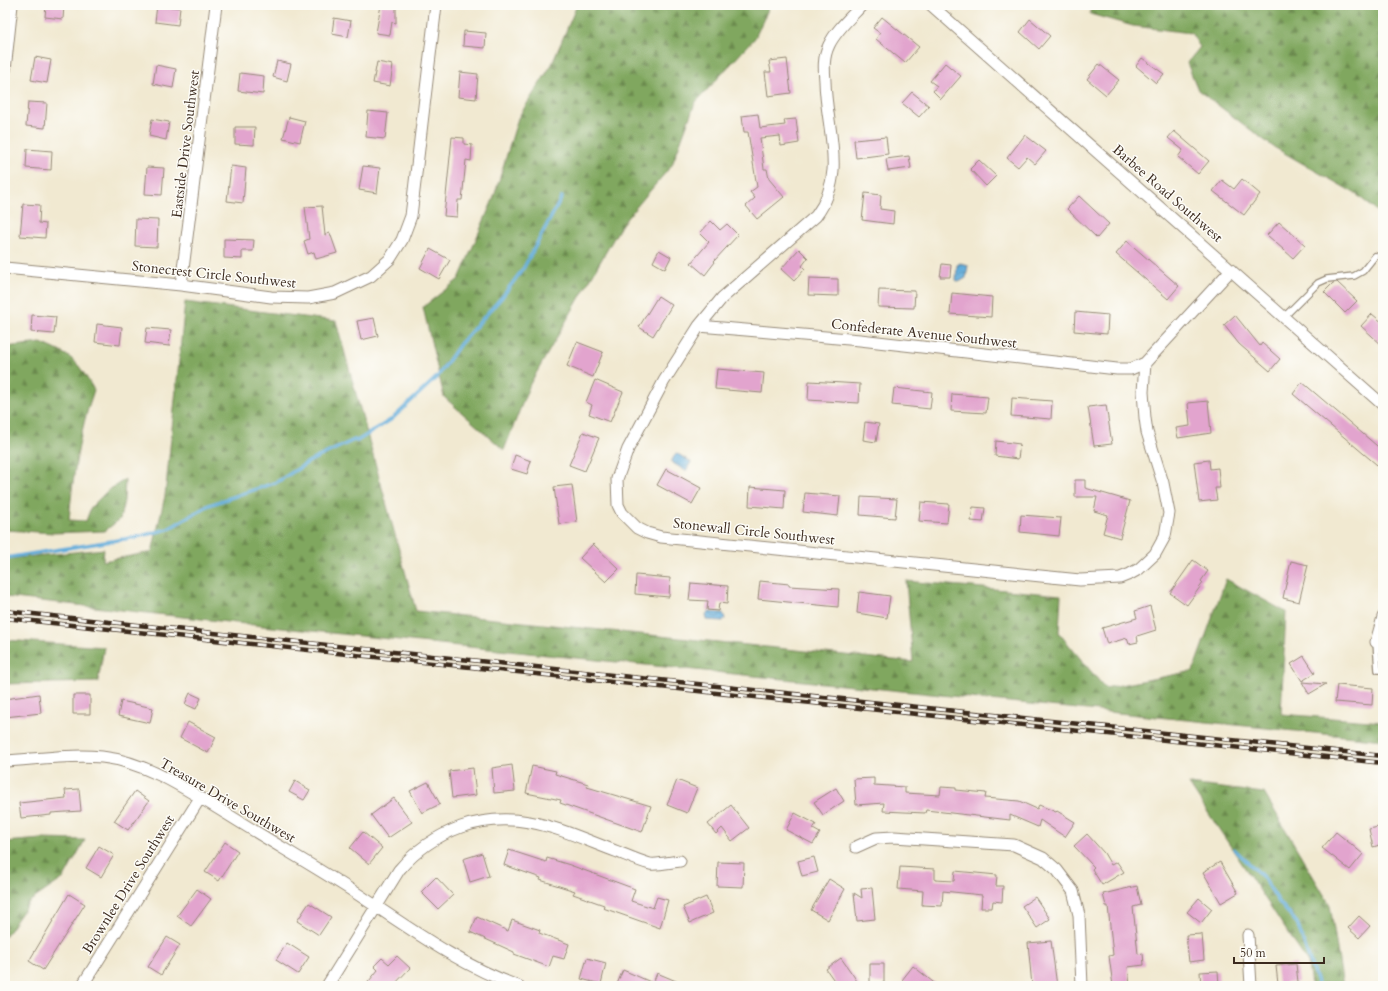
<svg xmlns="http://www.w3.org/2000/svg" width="1388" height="991" viewBox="0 0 1388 991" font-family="Cardo,serif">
	<defs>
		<pattern id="forest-firs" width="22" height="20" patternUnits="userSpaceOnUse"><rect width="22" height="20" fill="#80a75e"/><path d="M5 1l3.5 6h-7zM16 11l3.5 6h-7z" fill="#6a884d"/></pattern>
		<pattern id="water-waves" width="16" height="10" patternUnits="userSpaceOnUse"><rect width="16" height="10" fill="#63addb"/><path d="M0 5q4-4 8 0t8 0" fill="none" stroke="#538db1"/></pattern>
	</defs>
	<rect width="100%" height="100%" fill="#fdfcf7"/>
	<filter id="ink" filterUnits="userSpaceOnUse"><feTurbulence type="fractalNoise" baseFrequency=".025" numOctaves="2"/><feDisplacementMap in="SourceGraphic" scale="8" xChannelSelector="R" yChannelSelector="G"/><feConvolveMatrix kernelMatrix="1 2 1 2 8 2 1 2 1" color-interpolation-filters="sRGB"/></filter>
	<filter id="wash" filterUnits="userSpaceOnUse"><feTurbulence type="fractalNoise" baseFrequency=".012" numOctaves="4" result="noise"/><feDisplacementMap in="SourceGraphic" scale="16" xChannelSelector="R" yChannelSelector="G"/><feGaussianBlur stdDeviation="0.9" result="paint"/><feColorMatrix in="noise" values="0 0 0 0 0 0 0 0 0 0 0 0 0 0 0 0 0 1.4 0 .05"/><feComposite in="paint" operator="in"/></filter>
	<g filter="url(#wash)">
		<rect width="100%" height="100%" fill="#f1e9d1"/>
		<path fill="url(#forest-firs)" stroke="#5e683e" d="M577 5H770L755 38 695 103 672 165 622 224 530 384 504 450 444 397 423 307 459 279 494 197 518 118 552 64Z
			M1092 5H1383V216L1356 194 1272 146 1198 90 1187 63 1200 47 1191 33 1133 26 1090 14Z
			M185 302 336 321 416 611 913 662 906 581 1061 595 1059 633 1105 688 1193 671 1226 579 1286 612 1281 714 1383 722V740L272 627 5 597V559L104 549 103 561 152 552 165 496Z
			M41 343C74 357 76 359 94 390 79 432 73 476 69 520L86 521 91 507 106 492 125 479 124 501 120 519 105 531 54 533 5 530V347Z
			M5 640 104 647 98 682 5 684Z
			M1189 784 1264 793 1330 905 1343 986H1311L1308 963Z
			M41 839 85 840 64 878 29 902 5 937V842Z"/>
		<path fill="url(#water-waves)" stroke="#4f6c7c" d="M960 263 968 265 966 278 959 282 956 280 957 265Z
			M676 453 691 462 686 471 671 462Z
			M708 612 723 613 725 619 723 621 707 620 706 614Z"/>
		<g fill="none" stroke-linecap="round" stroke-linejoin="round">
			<path stroke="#63addb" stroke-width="3.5" d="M5 558 137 537 168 529 209 505 277 482 310 461 354 440 357 441 392 419 438 376 460 344 502 297 523 269 562 197
				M1234 849 1263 877 1279 902 1297 923 1318 986"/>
		</g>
		<g id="blocks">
			<path fill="#e2a4ce" d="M46 5H64L63 19 45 17Z
				M157 5 180 8 178 25 155 22Z
				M381 5 396 6V23L392 22 390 35 376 33Z
				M882 17 919 47 905 63 876 39 880 33 873 28Z
				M334 18 351 21 348 37 332 34Z
				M1030 19 1050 36 1039 49 1020 32Z
				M464 31 486 33 485 48 463 46Z
				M35 57 51 60 47 83 31 80Z
				M1142 58 1164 74 1156 83 1136 66Z
				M787 59 791 93 768 96 765 72H771L769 61Z
				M277 61 291 64 287 81 273 77Z
				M377 62 393 65 390 86 373 83Z
				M945 63 961 76 941 99 933 91 937 86 930 81Z
				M1099 64 1119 80 1106 95 1087 79Z
				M156 65 176 69 173 88 153 84Z
				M460 72 478 74 476 99 458 97Z
				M240 73 264 76 263 94 238 91Z
				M912 92 929 106 919 117 902 103Z
				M28 102 47 103 45 128 26 126Z
				M368 111 388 113 385 139 366 137Z
				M758 114 760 128 785 125 784 120 796 119 799 143 781 146 780 136 760 138 764 169H767L769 179 784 197 757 219 746 206 755 198 750 192 757 187 748 132H744L742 116Z
				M289 117 305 121 300 142 283 138Z
				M152 119 169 122 166 140 149 136Z
				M235 127H255L254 145 235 144Z
				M1174 131 1209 161 1198 174 1178 157 1183 150 1168 138Z
				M1025 135 1046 151 1035 164 1027 157 1018 167 1007 158Z
				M452 137 464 138V144L472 145 471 161 466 160 462 200H458L457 217 444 216Z
				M886 137 888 154 856 158 854 140Z
				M27 149 52 151 51 170 26 168Z
				M909 156 911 168 888 171 886 159Z
				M979 160 996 176 986 186 970 169Z
				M231 166 246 168 243 203 227 201Z
				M363 166 380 168 377 193 359 190Z
				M147 167 164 168 162 195 145 194Z
				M1242 179 1260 194 1244 215 1213 191 1222 180 1234 189Z
				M865 193 881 195 880 209 894 211 893 224 862 220Z
				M1079 196 1109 224 1097 238 1067 209Z
				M23 204 40 205 39 223 46 224 45 238 20 236Z
				M322 206 325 235 330 233 337 253 316 259 314 252 308 254 304 241 309 239 305 207Z
				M136 219 158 220 157 247 135 246Z
				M711 221 720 230 727 224 738 235 714 261 715 262 705 275 691 263 709 242 700 233Z
				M1279 222 1305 245 1293 258 1267 235Z
				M224 239 254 240 253 251H242V259L224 258Z
				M1127 241 1179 286 1168 299 1116 254Z
				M430 249 450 260 439 279 420 268Z
				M799 249 808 258 802 266 805 269 794 281 781 269Z
				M659 250 671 257 665 269 653 262Z
				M942 264 951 265 950 277H940Z
				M809 278 838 279V296L808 295Z
				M1337 282 1357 301 1345 313 1324 292 1333 283Z
				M879 290 915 291 914 308 878 307Z
				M952 293 992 297 991 317 950 314Z
				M658 296 672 305 653 336 639 327Z
				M1075 312 1108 315 1107 334 1074 331Z
				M1372 314 1383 323V346L1361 326Z
				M32 315 56 317 54 334 31 332Z
				M1235 315 1260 346 1262 343 1280 359 1270 371 1239 344 1224 325Z
				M374 318 378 336 361 340 357 321Z
				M97 324 122 327 120 345 95 342Z
				M147 328 171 330 169 346 145 343Z
				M577 342 603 352 593 377 567 366Z
				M717 369 764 373 762 393 715 389Z
				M595 380 623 392 610 422 589 414 592 405 586 402Z
				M809 381 860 384 859 403 808 400Z
				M1302 382 1383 451V470L1293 394Z
				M894 388 932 392 930 409 892 405Z
				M952 394 988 397 986 413 951 411Z
				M1012 398 1052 401 1051 419 1011 416Z
				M1208 401 1211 433 1178 438 1176 428 1190 426 1188 403Z
				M1106 405 1112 444 1094 446 1088 407Z
				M865 422 879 424 876 442 863 440Z
				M583 432 599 438 585 471 569 465Z
				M996 441 1020 444 1018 459 995 456Z
				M515 455 531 461 527 474 511 469Z
				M1209 460 1210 469 1218 468 1220 488H1215L1217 500 1199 502 1194 462Z
				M666 469 701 488 692 504 657 485Z
				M1075 480H1085V488L1130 501 1120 538 1103 533 1108 515 1094 511 1097 497H1075Z
				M572 485 577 522 559 524 554 487Z
				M750 487 785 490 784 509 749 506Z
				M805 493 840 496 838 516 803 512Z
				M861 497 897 499 895 518 860 515Z
				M921 502 949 504 947 523 919 521Z
				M973 507 985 508 983 522 971 521Z
				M1021 515 1061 518 1059 536 1020 532Z
				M593 544 619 569 606 582 580 558Z
				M1193 560 1208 571 1201 581 1203 583 1187 605 1170 593Z
				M1291 561 1308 565 1299 602 1283 598Z
				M636 575 670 578 669 597 635 594Z
				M760 581 789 584V586L839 589 838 607 758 599Z
				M691 583 728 586 727 604 719 603 718 611 707 610 708 601 689 600Z
				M859 592 890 596 887 618 857 613Z
				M1150 606 1156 630 1137 636 1138 642 1129 644 1127 638 1107 644 1102 628 1137 618 1135 611Z
				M1304 656 1315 673 1302 681 1291 664Z
				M1302 682 1326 684 1309 694Z
				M1337 685 1373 688 1372 705 1335 702Z
				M190 693 201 698 196 709 185 704Z
				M39 694 41 713 5 717V699Z
				M73 695H90V714H73Z
				M121 701 153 708 150 723 118 716Z
				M188 722 216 737 208 753 180 738Z
				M512 765 515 791 494 793 492 768Z
				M532 766 556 771 555 774 588 784 587 787 651 806 642 832 560 803 561 800 526 793Z
				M473 768 476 795 452 798 449 771Z
				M874 778V785L905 787V793L940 795 941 787 956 788V790L986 793 985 798 1019 801 1037 809 1039 805 1056 812 1057 811 1075 822 1065 837 1040 820 1038 827 1010 815V820L926 810 925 813 883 811 884 803 856 805 854 779Z
				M677 780 697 788 687 813 667 805Z
				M295 781 310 790 304 800 289 792Z
				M428 782 440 804 422 813 410 791Z
				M836 788 844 801 823 815 814 802Z
				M79 789 81 811 51 813V815L21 818 19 803 66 798 65 790Z
				M135 791 149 801 128 830 114 821Z
				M394 798 412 822 388 838 371 815Z
				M731 805 749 828 732 841 722 828 716 834 708 824Z
				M795 813 816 824 813 829 820 833 813 844 786 830Z
				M1383 826V844L1373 847 1369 829Z
				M363 832 382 848 369 864 350 848Z
				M1336 832 1363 854 1350 870 1322 848Z
				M1087 834 1104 853 1111 865 1117 862 1124 872 1102 885 1092 869 1094 867 1074 846Z
				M225 842 238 851 219 881 205 872Z
				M99 846 114 855 101 877 86 868Z
				M509 850 546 862 547 858 570 865 635 889 631 901 653 908 657 897 668 900 660 928 603 908 604 905 573 894 575 891 540 880 541 878 504 865Z
				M482 853 489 876 470 882 463 859Z
				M814 857 818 872 802 876 798 861Z
				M718 862 744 863 743 887 717 886Z
				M1220 862 1238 893 1221 903 1203 872Z
				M900 867 935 869V880L954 881 955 871 997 875 996 886H1003L1002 902 993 901 992 908H981L982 895 943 891 942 906 922 905 923 891 898 889Z
				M436 877 453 895 438 909 421 892Z
				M829 879 845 889 828 920 811 910Z
				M1137 886 1141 905 1133 907 1138 954 1143 953 1144 965 1128 967 1130 986H1113L1109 956 1113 955 1108 906H1106L1103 894Z
				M872 888 875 919 857 921 854 893 862 898 861 889Z
				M197 889 211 899 191 926 177 916Z
				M69 894 85 904 43 970 29 961Z
				M706 897 713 913 690 923 683 907Z
				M1035 897 1050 919 1037 928 1022 906Z
				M1199 898 1212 909 1201 923 1187 912Z
				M309 903 331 917 319 935 297 921Z
				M1359 916 1370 926 1359 938 1348 928Z
				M477 917 508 931 512 920 540 930 539 933 569 944 564 959 553 956 549 967 514 954V952L470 932Z
				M1202 934 1204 960 1189 962 1186 935Z
				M167 937 180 945 161 975 148 967Z
				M1051 941 1057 986H1032L1028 943Z
				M287 943 309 957 298 974 276 960Z
				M397 956 410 968 393 986H365L378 970 374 966 382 958 389 964Z
				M587 958 606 963 601 984 581 979Z
				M841 958 853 975 860 986H838L826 969Z
				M870 964H884V983H870Z
				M1296 964 1298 982 1278 984 1276 966Z
				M913 966 938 986H909L902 980Z
				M623 970 653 983 657 973 688 986H624L617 984Z
				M1218 971 1219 985 1201 986 1200 972Z"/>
		</g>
	</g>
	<g filter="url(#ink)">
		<use href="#blocks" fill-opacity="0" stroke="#968a78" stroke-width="1"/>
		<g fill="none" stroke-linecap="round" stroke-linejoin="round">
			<defs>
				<path id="service" d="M1284 317 1318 283 1327 279 1354 276 1363 271 1375 256
					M1376 642 1378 670H1383"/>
				<path id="minor" d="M862 5C851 17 836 30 829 45 823 57 824 69 825 81 826 130 848 173 816 216L722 298 699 326 664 381 628 449 617 479 618 505 622 513 637 528 647 533 661 537 1080 580 1120 578 1130 574 1139 569 1155 554 1165 536 1169 513 1163 483 1147 432 1145 418 1143 392 1145 363 1231 270
					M931 5 1383 405
					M5 70 12 5
					M5 268 181 285 271 297 308 298 335 293 371 276 390 259 402 240 411 216 436 5
					M181 285 216 5
					M699 326 860 340 1117 369H1131L1145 363
					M1376 642 1383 617
					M5 761C37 759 70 754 102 757 147 762 189 791 227 814 270 841 314 866 356 893 408 927 459 965 518 986
					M856 847 876 838 894 837 1014 845 1043 858 1057 870 1073 891 1079 915 1082 986
					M1248 935 1251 986
					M82 986 200 798
					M327 986 399 870C417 849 436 836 461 827 520 807 564 832 618 852 628 856 639 861 650 864 658 865 671 862 680 861"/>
			</defs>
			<use href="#service" stroke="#968a78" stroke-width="8"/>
			<use href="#minor" stroke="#968a78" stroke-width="13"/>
			<use href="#service" stroke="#fff" stroke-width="5.5"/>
			<use href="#minor" stroke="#fff" stroke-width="11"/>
			<defs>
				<path id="rail" d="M5 611 1383 756
					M5 618 1383 763"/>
			</defs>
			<use href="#rail" stroke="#3b2a1e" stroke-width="4.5"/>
			<use href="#rail" stroke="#fdfcf7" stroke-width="3" stroke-dasharray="9" stroke-linecap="butt"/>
		</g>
	</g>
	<g text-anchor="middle" stroke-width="3" stroke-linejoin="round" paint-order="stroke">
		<g font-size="14" fill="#3b2a1e" stroke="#fdfcf7">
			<text transform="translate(185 144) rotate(-83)" y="5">Eastside Drive Southwest</text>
			<text transform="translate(1168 193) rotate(41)" y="5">Barbee Road Southwest</text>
			<text transform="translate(214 274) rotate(6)" y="5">Stonecrest Circle Southwest</text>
			<text transform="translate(924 333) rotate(6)" y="5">Confederate Avenue Southwest</text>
			<text transform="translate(754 531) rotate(6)" y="5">Stonewall Circle Southwest</text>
			<text transform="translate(228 800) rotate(30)" y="5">Treasure Drive Southwest</text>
			<text transform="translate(128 884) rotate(-58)" y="5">Brownlee Drive Southwest</text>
		</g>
	</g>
	<rect width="1388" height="991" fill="none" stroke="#fdfcf7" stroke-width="20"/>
	<path d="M1234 957v6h90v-6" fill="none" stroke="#3b2a1e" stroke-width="2"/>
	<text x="1240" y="957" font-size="12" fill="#3b2a1e" stroke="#fdfcf7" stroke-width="3" paint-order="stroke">50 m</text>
</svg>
